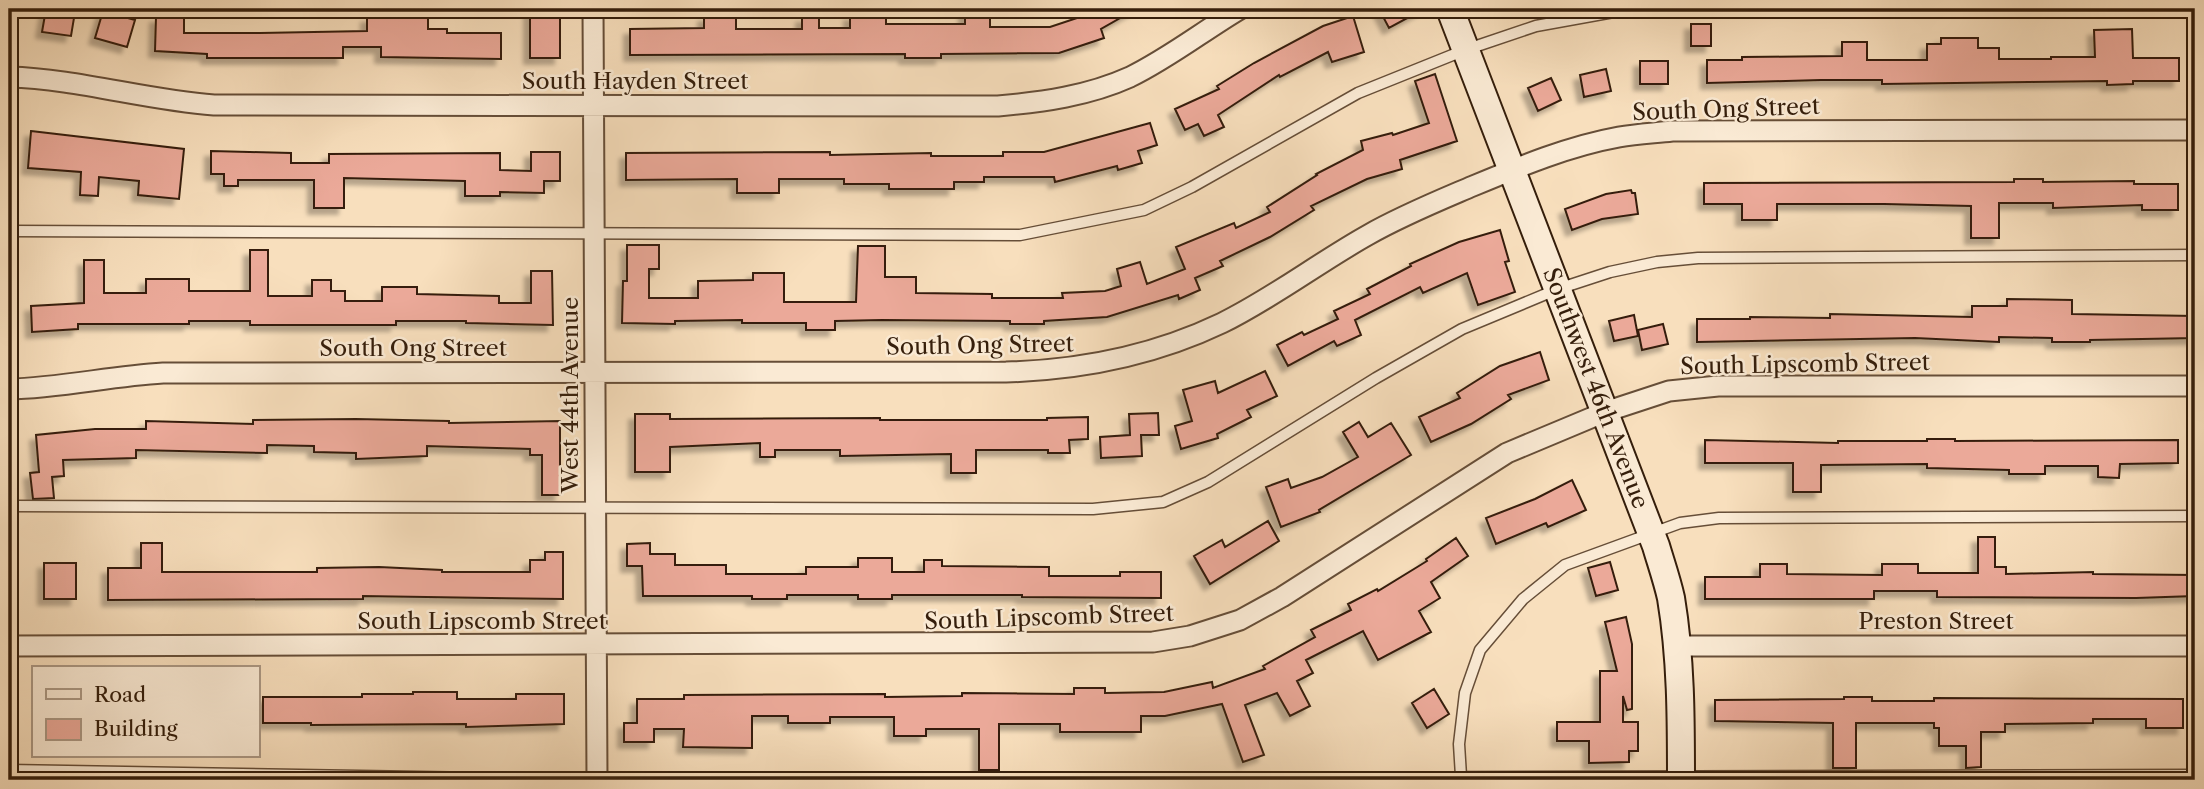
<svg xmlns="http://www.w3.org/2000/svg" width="2204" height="789" viewBox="0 0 2204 789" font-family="'Libre Caslon Text',serif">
	<defs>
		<filter id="shadow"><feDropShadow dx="-6" dy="6" stdDeviation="2" flood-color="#0004"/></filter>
	</defs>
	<rect width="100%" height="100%" fill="#f8dfbd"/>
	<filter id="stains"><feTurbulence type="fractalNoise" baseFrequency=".00286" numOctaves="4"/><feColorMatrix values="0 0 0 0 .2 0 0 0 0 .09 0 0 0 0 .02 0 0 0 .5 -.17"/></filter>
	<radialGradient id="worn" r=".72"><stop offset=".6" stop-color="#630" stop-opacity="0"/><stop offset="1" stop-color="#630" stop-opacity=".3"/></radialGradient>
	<path fill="#eba999" stroke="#351e0b" stroke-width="2" filter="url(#shadow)" d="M46 9 75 12 71 36 42 32Z
		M530 9H560V58H530Z
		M716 9H736V29H802V17H819V28H850V15H886V24H965V9H990V27H1050L1104 9H1136L1101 29 1104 38 1059 53 941 54V58H905V54L630 55V29L704 28V16H716Z
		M1379 9H1424L1389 28Z
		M103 11 135 20 127 47 95 38Z
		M405 13H428V29H447V33H501V59L381 57V47H343V58H207V54L155 51 156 17 184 18V33H260L367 31V17H405Z
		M1353 16 1364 52 1332 62 1328 52 1280 77 1279 75 1218 115 1224 127 1204 136 1198 124 1185 130 1175 109 1219 89 1217 86 1254 63 1323 26Z
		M1691 24H1711V46H1691Z
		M2132 29 2133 58H2179V81H2133V84L2107 85V81L1882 84V80H1821L1707 83V60H1742V57L1842 56V42H1867V60H1927V44H1941V38H1978V48H1999V59H2051V57H2095L2094 30Z
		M1640 61H1668V84H1640Z
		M1606 69 1611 91 1584 97 1580 75Z
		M1435 74 1457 141 1400 160 1402 169 1367 179 1311 206 1314 210 1270 237 1220 261 1223 266 1195 278 1200 290 1179 299 1178 295 1107 317 1044 321V324H1010V321L882 320 835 321V330H806V323H742V320L675 321V324L622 323 623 281H627V245H659V269H649V298H698V281L753 280V273H784V302H856L858 246H885V277H916V293L992 294V298H1063L1062 293 1105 291 1121 286 1117 269 1140 262 1147 284 1185 269 1176 247 1234 223 1236 228 1270 212 1267 207 1317 175 1316 174 1363 150 1361 141 1392 133 1393 135 1429 123 1415 81Z
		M1551 78 1561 100 1538 111 1528 88Z
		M1150 123 1157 145 1138 151 1142 163 1118 170 1117 166 1055 182 1054 177H984V182H954V189H889V184H844V179H779V193H737V179L626 180V153L830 152V155L931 153V156H1003V152H1044Z
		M31 131 184 149 179 199 138 195 139 181 99 177 98 196 80 195 81 172 28 168Z
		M211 151 291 153V163H329V154L500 153V170L531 171V152H560V181H544V193L500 192V196H465V181L344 178V208H314V180H238V186H224V174H211Z
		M2014 179H2043V182L2134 181V184H2178V210H2142V205L2053 208V203H1999V238H1971V206L1884 204H1777V220H1742V204H1704V183L2014 182Z
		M1631 190 1632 193H1635L1638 214 1602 219 1572 230 1565 209 1606 194Z
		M1500 230 1509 261 1505 262 1515 292 1478 305 1467 273 1423 293 1420 287 1355 320 1361 335 1337 346 1334 341 1288 366 1277 345 1302 332 1304 335 1338 319 1334 311 1370 294 1367 289 1411 266 1410 264 1459 242Z
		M250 250H268V296H312V280H331V291H345V301H382V287H417V294L499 296V303H531V271H552L553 325 466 323V321H396V325H250V321H189V324H78V329L32 332 31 306 84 303V260H104V293H146V279H189V291H250Z
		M2007 299 2072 300V314L2195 316V338L2090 340V342H2052V338L1999 337V342L1915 338 1697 342V319H1750V317L1830 318V314L1972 317V306H2007Z
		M1634 315 1638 336 1614 341 1609 321Z
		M1663 324 1668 344 1642 350 1638 330Z
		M1540 352 1549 380 1508 395 1511 399 1471 424 1431 442 1419 417 1460 398 1457 393 1500 366Z
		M1265 371 1277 396 1247 410 1251 417 1217 434 1218 438 1181 449 1175 426 1192 421 1183 390 1215 381 1218 393Z
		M1158 413 1159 435H1141L1142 456 1101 458 1100 437 1130 435 1129 414Z
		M635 414H670V419L880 418V420H1047V418L1088 417V439L1069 440 1070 453H1048V450H976V473H951V454L840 456V450H775V457H760V443L670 447V472H635Z
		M356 419 449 421V423L560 421V495H542V455H530V449L427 446V456L356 459V453L314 452V446L267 445V453L136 450V458L63 460 64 476 52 477 54 498 33 499 30 473 39 472 36 435 95 429H146V421L253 424V420Z
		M1359 422 1368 437 1391 423 1411 455 1319 510 1320 512 1281 527 1266 487 1288 479 1291 488 1322 477 1358 457 1343 432Z
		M1927 439H1955V441L2178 440V463L2120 464 2119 478 2098 477V466H2045V474H2009V470L1927 468V464L1821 465V492H1793V463H1705V440L1838 443V441H1927Z
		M1572 480 1586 510 1548 527 1546 523 1496 544 1486 518 1535 499Z
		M1268 521 1279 541 1210 584 1194 556 1222 540 1225 547Z
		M1978 537H1995V567H2006V574L2093 572V574L2195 575V596L2136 598 1937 597V591H1874V599H1705V577H1760V564H1787V574L1882 575V564H1918V573H1978Z
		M1456 538 1468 556 1431 582 1440 598 1419 611 1431 632 1378 660 1363 631 1306 660 1313 673 1297 681 1310 706 1290 716 1277 693 1245 705 1264 755 1243 762 1222 704 1165 716H1141V732H1060V724H999V770H979V729H926V736H894V717H830V723H788V716H752V748L683 747 684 729H654V742H624V723H637V699H684V695L885 694V697L962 696V693L1074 694V688H1105V693L1164 692 1212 682 1213 688 1265 669 1263 666 1315 637 1311 630 1351 610 1348 604 1377 589 1378 591 1427 561 1426 559Z
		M141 543H162V572H317V568L379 567 442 570V572H530V560H545V552H563V599L363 596V599L108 600V568H141Z
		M650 543V554H675V565H726V574H806V567H858V558H892V572H924V560H942V566L1049 567V576H1120V572H1161V598L1022 597V595H892V599H858V595H787V599H752V596H643L642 566H627V544Z
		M1610 562 1618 590 1596 596 1588 568Z
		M44 563H76V599H44Z
		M1626 617 1632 644V709L1627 710 1623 696V722H1638V751H1629V762L1589 763V741H1557V722H1600V671H1617L1605 622Z
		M1434 689 1449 714 1427 728 1412 703Z
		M413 692H457V699H516V694H564V724L466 727V724L311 725V723H263V697H362V694H413Z
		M1844 697H1872V701H1934V698L2183 699V728H2146V719H2093V723L2005 724V732H1981V767L1966 768V746H1939V728H1934V723H1856V768H1833V723L1715 721V700L1844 699Z"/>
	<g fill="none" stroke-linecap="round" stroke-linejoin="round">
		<defs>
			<path id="service" d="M9 231 1020 235 1144 210 1192 187 1358 93 1465 50 1536 26 1630 9
				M9 506 1093 509 1163 502 1208 482 1376 378 1462 329 1558 289 1610 272 1657 262 1698 258 2195 255
				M9 770 597 780 2195 775
				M1461 776 1459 744 1465 693 1480 650 1523 599 1565 565 1680 523 1719 518 2195 516"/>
			<path id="minor" d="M593 9 597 780
				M9 77C78 79 145 100 214 105L998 106C1043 102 1088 96 1130 77 1169 58 1203 31 1240 9
				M9 389C60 388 111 376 163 373L1006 372C1082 370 1153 356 1222 323 1273 298 1318 263 1368 235 1401 216 1438 201 1473 186 1521 166 1569 146 1619 137 1637 134 1655 133 1672 131L2195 130
				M9 646 1153 642 1190 636 1240 620 1282 597 1507 453 1605 412 1669 391 1718 386H2195
				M1678 646H2195"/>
			<path id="secondary" d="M1450 9 1656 546C1661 563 1667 580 1671 598 1681 658 1681 719 1681 780"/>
		</defs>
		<use href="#service" stroke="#664e38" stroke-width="13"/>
		<use href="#minor" stroke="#664e38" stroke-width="23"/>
		<use href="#secondary" stroke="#351e0b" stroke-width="30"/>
		<use href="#service" stroke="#faead4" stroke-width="10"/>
		<use href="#minor" stroke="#faead4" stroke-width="19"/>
		<use href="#secondary" stroke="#faead4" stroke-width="26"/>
	</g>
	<g text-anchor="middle" stroke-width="5" stroke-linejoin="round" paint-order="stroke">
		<g font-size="23" fill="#351e0b" stroke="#faead4">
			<text x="635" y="89">South Hayden Street</text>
			<text transform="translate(1726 109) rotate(-2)" y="8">South Ong Street</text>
			<text transform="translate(980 345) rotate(-1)" y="8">South Ong Street</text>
			<text x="413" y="356">South Ong Street</text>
			<text transform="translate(1805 364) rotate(-1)" y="8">South Lipscomb Street</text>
			<text transform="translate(1596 388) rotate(69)" y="8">Southwest 46th Avenue</text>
			<text transform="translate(570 395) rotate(-90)" y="8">West 44th Avenue</text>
			<text transform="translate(1049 617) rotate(-2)" y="8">South Lipscomb Street</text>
			<text x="482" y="629">South Lipscomb Street</text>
			<text x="1936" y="629">Preston Street</text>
		</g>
	</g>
	<rect width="2204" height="789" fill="none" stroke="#f8dfbd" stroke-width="35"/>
	<rect x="10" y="10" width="2183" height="768" fill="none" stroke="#351e0b" stroke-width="3.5"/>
	<rect x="18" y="18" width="2169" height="754" fill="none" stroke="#351e0b" stroke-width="2"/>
	<rect x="32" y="666" width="228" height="91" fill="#faead4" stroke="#ab9884" stroke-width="2"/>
	<rect x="46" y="689" width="35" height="10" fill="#faead4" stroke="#ab9884" stroke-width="2"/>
	<text x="94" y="702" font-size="21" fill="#351e0b">Road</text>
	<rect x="46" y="719" width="35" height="21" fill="#eba999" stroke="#ab9884" stroke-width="2"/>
	<text x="94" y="736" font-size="21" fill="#351e0b">Building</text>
	<rect width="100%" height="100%" filter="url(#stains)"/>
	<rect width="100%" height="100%" fill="url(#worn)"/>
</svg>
